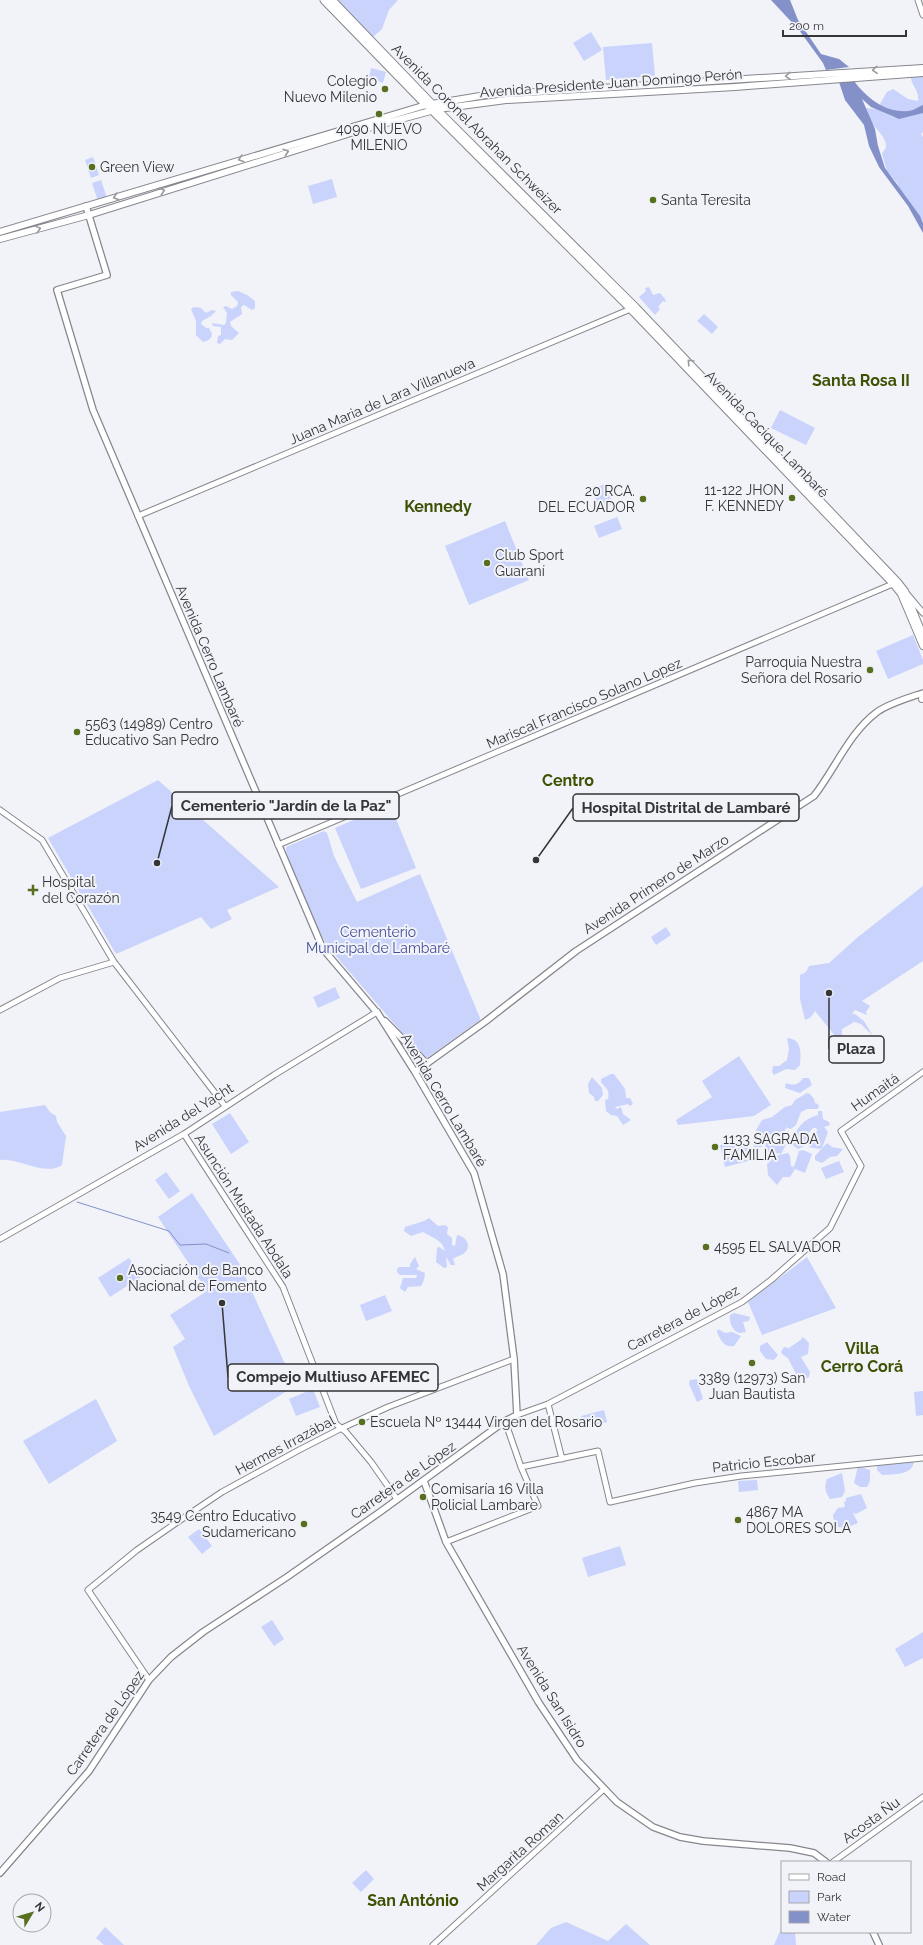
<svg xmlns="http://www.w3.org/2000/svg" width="923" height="1945" viewBox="0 0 923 1945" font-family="Raleway,sans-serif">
	<rect width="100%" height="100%" fill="#f1f3f9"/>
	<path fill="#c9d3fb" d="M337 0H398L389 10 382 29 373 37 365 32 338 3Z
		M591 32 602 50 584 61 573 43Z
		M652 43 655 76 606 80 603 47Z
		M371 68 386 72 383 83 369 78Z
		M923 74V132L921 134 923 137V221L900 191 897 183 887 171 882 154C883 150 886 150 886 146 886 135 868 122 864 112L865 108 876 109 895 118 882 107 880 104 887 92 893 89 908 99 918 101C920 90 910 85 911 75Z
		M93 157 99 175 91 178 85 160Z
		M332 179 337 197 313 204 308 186Z
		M101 180 107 198 98 201 92 183Z
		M649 287 653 295 660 293 665 299 666 302 663 301 658 307 660 309 655 315 639 297 646 291 645 288Z
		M238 291 247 295 255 301V308L252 310 244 305 241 307 242 314 230 322 231 326 239 333 232 340 225 339 220 344 217 343 218 336 221 335V327L213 326 212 323 224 325 226 323 227 313 223 307 226 306 232 309 237 306 238 302 231 295V292Z
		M194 307 201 308 206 313 212 310 216 311 211 316 202 321 201 324 206 328H209L212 334C211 339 208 341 203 342L196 335V321L191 309Z
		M704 314 718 327 712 334 697 321Z
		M780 410 815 428 806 445 771 428Z
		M605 484 613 504 599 509 592 489Z
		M617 517 622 529 599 538 594 526Z
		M505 521 529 580 469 605 445 546Z
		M913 635 923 660V664L888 679 876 651Z
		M158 780 279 887 227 910 232 919 211 929 201 917 116 954 48 838Z
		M390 804 416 868 361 889 335 828Z
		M324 831 327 833 334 856 357 902 420 874 480 1018V1020L427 1058 422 1056 329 948C310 919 297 884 286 851V847Z
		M923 886V961L862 1001 870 1006 866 1012 867 1015 855 1010 852 1014H855L864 1021 873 1036 861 1024 854 1022 842 1029V1037L835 1036 815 1011 811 1017 805 1020 800 999V975L806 972 809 966 829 963 858 937Z
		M666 927 671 935 656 945 651 937Z
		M335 987 340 998 318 1008 313 997Z
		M787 1038C802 1039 801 1053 800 1065L795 1070 786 1069 774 1075 772 1072 773 1066H779L787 1060 789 1049Z
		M739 1056 771 1105 754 1116 678 1125 676 1120 712 1097 702 1081Z
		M611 1074H614L625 1089 626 1098H630L633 1104 630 1106 628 1104 615 1107 617 1109 621 1107 623 1114 631 1120 623 1125 617 1116 611 1115 606 1111 605 1100 608 1099C610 1089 606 1089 601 1082V1079Z
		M592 1077 602 1088 603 1095 598 1101H595L594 1097 589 1093 588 1084Z
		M803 1078H809L812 1085 800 1093 785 1088 786 1083C793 1086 799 1085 803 1078Z
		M807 1093 810 1094 814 1099 815 1103 818 1104 819 1107 817 1109H807L801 1112 796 1125 791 1129 787 1128V1126L783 1135 778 1137 771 1134H765L764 1145 761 1147H754L753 1141 758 1136 756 1130 762 1120 772 1117 785 1107 792 1105 795 1100Z
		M45 1105 50 1112 56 1116 57 1122 66 1136 62 1165C44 1177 19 1157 0 1160V1112Z
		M818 1111H822L823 1119 829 1122 830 1125 824 1127 828 1132 822 1148 820 1149 809 1147 808 1140 814 1132 818 1131 816 1128H813L808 1134 804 1146 798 1149 793 1145 791 1142C797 1128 803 1119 818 1115Z
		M230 1113 249 1142 231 1154 212 1124Z
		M746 1139 752 1160 725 1167 720 1145Z
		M779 1141H782L786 1145 781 1154 777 1153 775 1156 788 1153 790 1156 791 1166 794 1167 799 1151 803 1150 812 1154 805 1173 795 1169 790 1177H783L777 1185 768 1175 767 1164 772 1160 765 1152 766 1142 775 1146Z
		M827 1143 832 1147 843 1149 837 1156 830 1157 822 1163 815 1160V1156Z
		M839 1161 844 1172 826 1179 821 1168Z
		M166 1172 180 1191 169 1199 155 1180Z
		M192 1193 239 1263 295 1386 214 1436 189 1386 173 1347 185 1339 170 1315 207 1291 158 1217Z
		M429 1218 438 1226 445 1225 448 1227 447 1234 452 1238V1245L455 1246 457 1235C468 1237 472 1248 463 1254 459 1256 457 1256 453 1259L455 1265H451L446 1257 447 1267 444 1268 436 1262 437 1248 439 1247 445 1251C442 1239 432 1238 423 1232L411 1236 404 1231 405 1227 424 1221Z
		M415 1257 419 1266 416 1269 425 1273 424 1280 421 1286 408 1287 405 1292 400 1288 403 1278H416L417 1275H400L397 1272V1269L399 1267H410V1264Z
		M807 1257 836 1308 762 1335 748 1302Z
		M129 1258 141 1277 110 1297 98 1278Z
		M385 1295 392 1311 366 1321 360 1305Z
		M734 1313 750 1317 749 1321 743 1322 746 1332 739 1333C732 1330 729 1322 730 1315Z
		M718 1329 725 1333 732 1332 741 1336 734 1346C724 1348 720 1339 717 1332Z
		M801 1337 804 1338 809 1343 808 1354 801 1357 810 1372 809 1377 805 1380 798 1378 788 1358 783 1355 781 1352 784 1347 789 1348 802 1339Z
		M767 1342 778 1355 774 1360 766 1359 760 1351V1346Z
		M697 1379 703 1399 697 1402 689 1384 690 1380Z
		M313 1389 320 1407 296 1416 289 1399Z
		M923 1391V1415L916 1416 914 1392Z
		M96 1399 117 1441 49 1484 23 1441Z
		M604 1410 607 1422 585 1428 581 1416Z
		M914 1461C913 1476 892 1474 882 1475L877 1470V1463Z
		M858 1466 870 1470V1481L867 1487H860L854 1483Z
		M842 1473 845 1491 842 1497 830 1499C825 1492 824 1487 827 1479Z
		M757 1480 758 1490 739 1492 738 1481Z
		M861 1494 867 1508 856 1514 853 1513 858 1523 846 1528 838 1527 834 1522 833 1515 838 1508 845 1507 844 1502 846 1501V1498Z
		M199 1529 212 1546 202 1554 188 1537Z
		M620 1546 626 1565 588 1577 582 1558Z
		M272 1620 284 1639 274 1646 261 1627Z
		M923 1632V1658L905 1667 895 1649Z
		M366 1870 374 1879 361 1892 352 1883Z
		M566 1922 608 1941 626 1924 650 1945H536L551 1928Z
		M105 1927 124 1945H104L96 1938Z
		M782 1927V1932H795L796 1945H774Z"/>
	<path fill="#8491c9" d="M771 0H790L798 20 821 54 839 59 849 67 826 70 823 63 799 30Z
		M854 81C867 98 885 113 908 111 913 111 918 107 923 105V113L899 119 871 107 862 99 875 129 878 146 885 168 920 216 923 223V233L908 206 879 167 869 146 864 125 845 100 839 82Z"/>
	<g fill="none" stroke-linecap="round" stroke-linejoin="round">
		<path stroke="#8491c9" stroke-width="1" d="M77 1202 169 1231 180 1245 206 1244 229 1253"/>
		<defs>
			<path id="tertiary" d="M918 0 923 15
				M138 516 633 308
				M908 595 923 613
				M0 810 42 840 114 962 225 1106
				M278 845 895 583
				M0 1010 60 978 114 962
				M184 1134 283 1287 336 1424 346 1432 371 1462 397 1499
				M0 1239 184 1134 274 1075 377 1012
				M548 1404 562 1459
				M517 1415 548 1404 742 1302 771 1280 830 1228 861 1166 841 1131 923 1072
				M521 1467 598 1451 610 1502 695 1483 741 1476 923 1458
				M446 1542 538 1506 521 1467 505 1421
				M149 1680 88 1590 137 1550 176 1523 222 1492 299 1450 340 1429 388 1407 514 1359
				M833 1862 923 1797
				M433 1945 604 1789"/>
			<path id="secondary" d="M86 206 107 275 57 290 93 410 323 949 379 1015
				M385 1021 427 1064
				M415 1072 486 1021 576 951 814 796C835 769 849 733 877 712 890 703 908 698 923 693
				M424 1481 446 1542 539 1703 577 1760 617 1802 653 1827 680 1837 703 1841 790 1848 814 1853 826 1862
				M0 1873 89 1771 149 1680 171 1657 203 1632 287 1577 380 1512 505 1421 517 1415 514 1359 503 1274 474 1173 415 1072 377 1012
				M873 1932 879 1945"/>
			<path id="primary" d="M436 108 636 307 898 582 905 591 923 635
				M430 109 630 309 893 584 901 594 923 646
				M0 232 426 105 486 95 923 68
				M0 239 89 215 357 131 438 109 506 100 735 87 923 73
				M922 699H923"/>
			<path id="trunk" d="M324 0 426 105
				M332 0 432 104"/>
		</defs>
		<use href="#tertiary" stroke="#86878d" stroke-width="7"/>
		<use href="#secondary" stroke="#86878d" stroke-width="8"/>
		<use href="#primary" stroke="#86878d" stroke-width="8"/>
		<use href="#trunk" stroke="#86878d" stroke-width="9"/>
		<use href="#tertiary" stroke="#fff" stroke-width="5"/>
		<use href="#secondary" stroke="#fff" stroke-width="5.5"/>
		<use href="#primary" stroke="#fff" stroke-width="6"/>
		<use href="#trunk" stroke="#fff" stroke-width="7"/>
	</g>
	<defs><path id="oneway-chevron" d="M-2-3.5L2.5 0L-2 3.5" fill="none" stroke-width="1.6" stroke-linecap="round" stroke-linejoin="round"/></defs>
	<g stroke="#9a9a9b">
		<use href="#oneway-chevron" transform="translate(875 70) rotate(177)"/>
		<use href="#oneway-chevron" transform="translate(788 76) rotate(177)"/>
		<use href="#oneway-chevron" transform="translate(286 152) rotate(-17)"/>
		<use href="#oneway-chevron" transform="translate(241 159) rotate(163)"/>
		<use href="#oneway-chevron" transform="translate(162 191) rotate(-18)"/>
		<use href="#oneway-chevron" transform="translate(116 197) rotate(163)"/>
		<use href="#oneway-chevron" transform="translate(38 229) rotate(-15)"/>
		<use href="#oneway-chevron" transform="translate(690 362) rotate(-134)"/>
	</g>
	<g fill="#586f20" stroke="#f1f3f9" stroke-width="1.5">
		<circle cx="385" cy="89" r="4"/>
		<circle cx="379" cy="114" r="4"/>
		<circle cx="92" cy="167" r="4"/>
		<circle cx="653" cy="200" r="4"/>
		<circle cx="792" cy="498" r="4"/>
		<circle cx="643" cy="499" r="4"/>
		<circle cx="487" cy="563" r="4"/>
		<circle cx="870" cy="670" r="4"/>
		<circle cx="77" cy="732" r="4"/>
		<path d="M31 884h4v4h4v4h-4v4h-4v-4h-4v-4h4z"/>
		<circle cx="715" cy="1147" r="4"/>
		<circle cx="706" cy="1247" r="4"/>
		<circle cx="120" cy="1278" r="4"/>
		<circle cx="752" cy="1363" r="4"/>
		<circle cx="362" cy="1422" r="4"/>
		<circle cx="423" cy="1497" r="4"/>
		<circle cx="738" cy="1520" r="4"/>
		<circle cx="304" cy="1524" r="4"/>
	</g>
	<g text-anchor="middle" stroke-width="4" stroke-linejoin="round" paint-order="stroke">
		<g font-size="14" fill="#343537" stroke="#f1f3f9" text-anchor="start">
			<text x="377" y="86" text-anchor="end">Colegio<tspan x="377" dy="16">Nuevo Milenio</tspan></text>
			<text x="379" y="134" text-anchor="middle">4090 NUEVO<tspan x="379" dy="16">MILENIO</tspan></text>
			<text x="100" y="172">Green View</text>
			<text x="661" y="205">Santa Teresita</text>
			<text x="784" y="495" text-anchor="end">11-122 JHON<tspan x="784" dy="16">F. KENNEDY</tspan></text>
			<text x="635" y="496" text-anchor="end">20 RCA.<tspan x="635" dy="16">DEL ECUADOR</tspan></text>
			<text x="495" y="560">Club Sport<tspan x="495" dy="16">Guaraní</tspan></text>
			<text x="862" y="667" text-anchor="end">Parroquia Nuestra<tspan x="862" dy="16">Señora del Rosario</tspan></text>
			<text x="85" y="729">5563 (14989) Centro<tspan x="85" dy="16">Educativo San Pedro</tspan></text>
			<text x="42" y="887">Hospital<tspan x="42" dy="16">del Corazón</tspan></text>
			<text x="723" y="1144">1133 SAGRADA<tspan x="723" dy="16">FAMILIA</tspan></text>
			<text x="714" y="1252">4595 EL SALVADOR</text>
			<text x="128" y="1275">Asociación de Banco<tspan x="128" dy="16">Nacional de Fomento</tspan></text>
			<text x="752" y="1383" text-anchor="middle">3389 (12973) San<tspan x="752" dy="16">Juan Bautista</tspan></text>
			<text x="370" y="1427">Escuela Nº 13444 Virgen del Rosario</text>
			<text x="431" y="1494">Comisaría 16 Villa<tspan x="431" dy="16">Policial Lambare</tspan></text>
			<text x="746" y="1517">4867 MA<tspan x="746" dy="16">DOLORES SOLA</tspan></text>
			<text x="296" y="1521" text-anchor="end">3549 Centro Educativo<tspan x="296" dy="16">Sudamericano</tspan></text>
		</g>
		<g font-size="14" fill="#343537" stroke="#f1f3f9">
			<text transform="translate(611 83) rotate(-4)" y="5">Avenida Presidente Juan Domingo Perón</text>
			<text transform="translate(477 129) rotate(45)" y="5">Avenida Coronel Abrahan Schweizer</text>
			<text transform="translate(382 401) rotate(-23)" y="5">Juana Maria de Lara Villanueva</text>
			<text transform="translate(767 434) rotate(46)" y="5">Avenida Cacique Lambaré</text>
			<text transform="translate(210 656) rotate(67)" y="5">Avenida Cerro Lambaré</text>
			<text transform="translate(584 703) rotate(-23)" y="5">Mariscal Francisco Solano Lopez</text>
			<text transform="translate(656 884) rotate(-33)" y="5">Avenida Primero de Marzo</text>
			<text transform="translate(875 1092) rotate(-35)" y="5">Humaitá</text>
			<text transform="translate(444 1100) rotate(59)" y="5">Avenida Cerro Lambaré</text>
			<text transform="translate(183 1117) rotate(-32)" y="5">Avenida del Yacht</text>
			<text transform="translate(244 1206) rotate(57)" y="5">Asunción Mustada Abdala</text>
			<text transform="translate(683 1318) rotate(-28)" y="5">Carretera de López</text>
			<text transform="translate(285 1445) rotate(-28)" y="5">Hermes Irrazábal</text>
			<text transform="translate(764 1462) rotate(-6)" y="5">Patricio Escobar</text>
			<text transform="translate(403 1480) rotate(-35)" y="5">Carretera de López</text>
			<text transform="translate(552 1696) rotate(58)" y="5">Avenida San Isidro</text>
			<text transform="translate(105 1723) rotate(-55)" y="5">Carretera de López</text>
			<text transform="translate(871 1820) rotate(-36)" y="5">Acosta Ñu</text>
			<text transform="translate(520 1851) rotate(-42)" y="5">Margarita Roman</text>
		</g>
		<g font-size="14" fill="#444f96" stroke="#f1f3f9">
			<text x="378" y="937">Cementerio<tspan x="378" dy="16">Municipal de Lambaré</tspan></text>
		</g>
		<g font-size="16" font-weight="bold" fill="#3e5203" stroke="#f1f3f9">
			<text x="861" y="386">Santa Rosa II</text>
			<text x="438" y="512">Kennedy</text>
			<text x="568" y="786">Centro</text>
			<text x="862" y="1354">Villa<tspan x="862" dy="18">Cerro Corá</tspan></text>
			<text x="413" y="1906">San António</text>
		</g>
	</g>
	<path fill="none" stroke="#343537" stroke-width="1.5" d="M157 863L172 806M536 860L573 808M829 993L829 1049M222 1303L228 1377"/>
	<g fill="#343537" stroke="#f1f3f9" stroke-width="1.5">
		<circle cx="157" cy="863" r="4"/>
		<circle cx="536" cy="860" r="4"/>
		<circle cx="829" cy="993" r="4"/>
		<circle cx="222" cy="1303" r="4"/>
	</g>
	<g fill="#f1f3f9" stroke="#343537" stroke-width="1.5">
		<rect x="172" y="792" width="227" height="27" rx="4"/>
		<rect x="573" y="794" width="226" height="27" rx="4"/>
		<rect x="829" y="1036" width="55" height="27" rx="4"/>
		<rect x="228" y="1364" width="210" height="27" rx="4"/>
	</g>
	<g font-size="15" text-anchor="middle" font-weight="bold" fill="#343537">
		<text x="286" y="811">Cementerio "Jardín de la Paz"</text>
		<text x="686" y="813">Hospital Distrital de Lambaré</text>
		<text x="856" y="1054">Plaza</text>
		<text x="333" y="1382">Compejo Multiuso AFEMEC</text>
	</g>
	<rect x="781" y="1861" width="130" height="72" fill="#f1f3f9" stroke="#a5a7ab"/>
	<rect x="789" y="1874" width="20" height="6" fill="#ffffff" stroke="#a5a7ab"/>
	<text x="817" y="1881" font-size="12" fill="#343537">Road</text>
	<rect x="789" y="1891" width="20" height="12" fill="#c9d3fb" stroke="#a5a7ab"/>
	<text x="817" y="1901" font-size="12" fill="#343537">Park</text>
	<rect x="789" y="1911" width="20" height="12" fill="#8491c9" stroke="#a5a7ab"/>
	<text x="817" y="1921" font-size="12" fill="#343537">Water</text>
	<g transform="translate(32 1913) rotate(52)"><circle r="19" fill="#f1f3f9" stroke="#a5a7ab"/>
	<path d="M0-3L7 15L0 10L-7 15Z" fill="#586f20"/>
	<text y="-6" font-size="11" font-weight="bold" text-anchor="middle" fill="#343537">N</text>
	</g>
	<path d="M783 30v6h123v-6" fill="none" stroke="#343537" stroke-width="2"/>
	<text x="789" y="30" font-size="12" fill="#343537" stroke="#f1f3f9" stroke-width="3" paint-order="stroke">200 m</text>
</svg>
